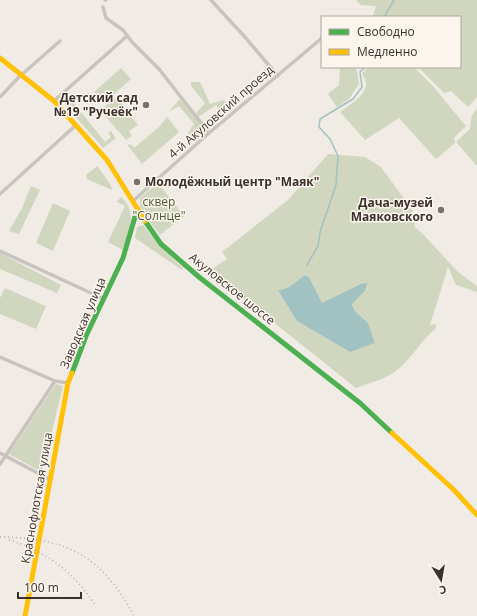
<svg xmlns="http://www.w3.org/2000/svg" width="477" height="616" viewBox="0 0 477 616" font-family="'Open Sans',sans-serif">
	<rect width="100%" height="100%" fill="#f0ebe5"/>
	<path fill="#d1d6bf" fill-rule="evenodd" d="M356 0H477V97L468 107 451 91 444 93 418 67H460V17H369L373 16 376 6 361 5Z
		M340 67H355L357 71 359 84 349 99 337 107 328 94 339 85Z
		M368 67H414L431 84 466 126 454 138 455 143 436 159 399 118 365 140 340 112C348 106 367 95 366 83 366 80 363 76 362 73Z
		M121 68 131 79 104 103 94 92Z
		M191 82H200L210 104 224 100 232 109 225 115 216 105 198 117 196 113 205 103 191 86Z
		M66 93 105 142 111 137 108 133 111 131 116 138 103 148 60 99Z
		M117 97 138 125 129 131 132 136 126 140 100 110Z
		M180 99 204 128V133L195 141 188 133 194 124 179 106 168 112Z
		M477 109V166L456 142 470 129 472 115Z
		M167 117 179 132 142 164 127 144 132 145 137 151 134 148 159 127Z
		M328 154 365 157 381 167 413 211 415 227 422 233 458 272 477 286V292L456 285 448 267 430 325 436 324V328C419 342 408 366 388 376 378 381 366 384 356 388L209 271 227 259 222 252 288 200ZM305 275 309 277 322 304 345 293 365 291 352 304 354 310 368 323 375 343 350 352 297 321 278 292 289 287Z
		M97 166 111 185 112 190 87 179 86 175Z
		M158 183 184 216 160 235 140 209V198Z
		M31 186 40 190 19 234 9 231 22 208Z
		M121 197C138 212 129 231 123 250L108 242 125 206 117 202Z
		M53 203 70 211 53 251 36 243Z
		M143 225 160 246 183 268 182 270 135 238 137 227Z
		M0 253 61 285 57 293 0 269Z
		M5 288 46 306 36 329 0 314V298Z
		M56 384 63 386 42 472 9 454Z"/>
	<path fill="#a1c2c1" d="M305 275 309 277 322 303 361 284 367 283 365 291 352 304 354 310 368 323 375 343 350 352 297 321 278 291 289 287Z"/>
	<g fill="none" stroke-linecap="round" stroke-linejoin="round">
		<path stroke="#a1c2c1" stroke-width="1.5" d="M384 17 394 0
			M307 265 318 246 320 232 336 185 338 156 330 139 319 127 320 119 353 99 362 87 360 72 365 67"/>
		<path stroke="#c9c3be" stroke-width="3.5" d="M105 0H106
			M211 0 244 36 278 76
			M103 7 106 18 123 30 132 42 159 69 209 133
			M0 97 19 77 60 41
			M54 101 127 36
			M0 194 76 125
			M133 201 209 133 322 38
			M0 251 104 299
			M0 357 55 381
			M0 453 49 479
			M0 464 55 381 68 383"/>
		<path stroke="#4caf50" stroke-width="5" d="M145 221 161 244 199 277 360 403 392 433
			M72 373 86 336 123 258 137 210"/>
		<path stroke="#ffc107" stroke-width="5" d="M0 58 54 101 107 160 145 221
			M392 433 454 490 477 515
			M25 616C40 538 53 461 68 383L72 373"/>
		<path stroke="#b1aca8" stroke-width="1.5" stroke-dasharray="1 3" stroke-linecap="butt" d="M0 537C68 538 102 556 134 616
			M9 540C47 551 74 573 96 606"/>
	</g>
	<g fill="#7a716c" stroke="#fbf5ee" stroke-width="1.5">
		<circle cx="146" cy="105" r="4"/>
		<circle cx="137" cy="182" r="4"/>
		<circle cx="441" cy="210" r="4"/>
	</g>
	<g text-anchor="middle" stroke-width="3" stroke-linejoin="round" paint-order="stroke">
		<g font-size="12" font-weight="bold" fill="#3b302b" stroke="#fbf5ee" text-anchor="end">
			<text x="138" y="102">Детский сад<tspan x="138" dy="14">№19 "Ручеёк"</tspan></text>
			<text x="145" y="186" text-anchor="start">Молодёжный центр "Маяк"</text>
			<text x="433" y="207">Дача-музей<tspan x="433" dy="14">Маяковского</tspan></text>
		</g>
		<g font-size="12" fill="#3b302b" stroke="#fbf5ee">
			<text transform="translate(221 112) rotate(-41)" y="4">4-й Акуловский проезд</text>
			<text transform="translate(232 289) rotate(39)" y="4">Акуловское шоссе</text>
			<text transform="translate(83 323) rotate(-67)" y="4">Заводская улица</text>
			<text transform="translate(37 498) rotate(-80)" y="4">Краснофлотская улица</text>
		</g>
		<g font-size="12" fill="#4a5a2e" stroke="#fbf5ee">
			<text x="159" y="206">сквер<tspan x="159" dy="14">"Солнце"</tspan></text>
		</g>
	</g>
	<rect x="321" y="16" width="140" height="52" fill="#fbf5ee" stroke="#aea6a0"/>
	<rect x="329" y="29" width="20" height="6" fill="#4caf50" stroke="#aea6a0"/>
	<text x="357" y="36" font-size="12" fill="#3b302b">Свободно</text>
	<rect x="329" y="49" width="20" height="6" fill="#ffc107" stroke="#aea6a0"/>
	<text x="357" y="56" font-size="12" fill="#3b302b">Медленно</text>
	<g transform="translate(441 580) rotate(169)" stroke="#fbf5ee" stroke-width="3" paint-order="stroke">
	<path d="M0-3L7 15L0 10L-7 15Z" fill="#3b302b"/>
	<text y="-6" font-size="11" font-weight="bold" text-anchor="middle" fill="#3b302b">С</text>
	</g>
	<path d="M18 592v6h63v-6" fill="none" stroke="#3b302b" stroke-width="2"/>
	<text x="24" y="592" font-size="12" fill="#3b302b" stroke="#fbf5ee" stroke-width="3" paint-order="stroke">100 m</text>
</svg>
